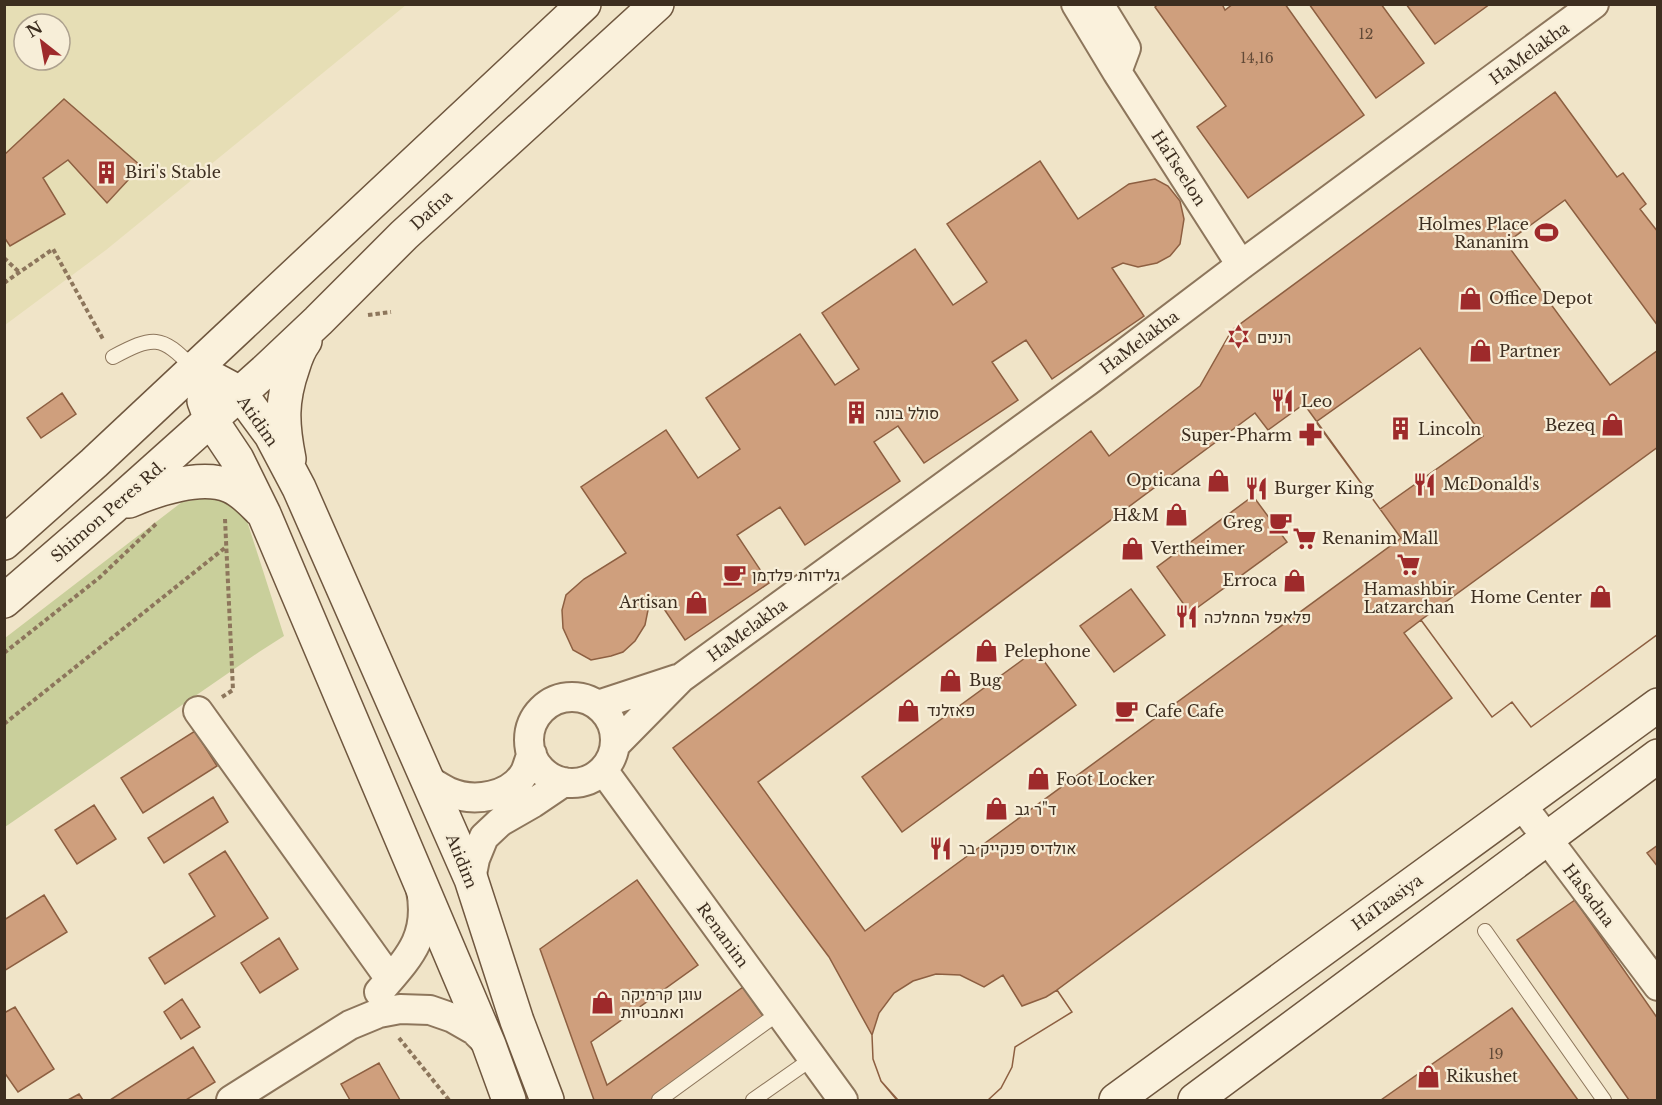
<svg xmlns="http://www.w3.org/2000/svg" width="1662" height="1105" viewBox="0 0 1662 1105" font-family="'Libre Baskerville',Heebo,serif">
	<rect width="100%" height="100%" fill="#f0e4c8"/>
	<path fill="#e6deb5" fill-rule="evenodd" d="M5 5H406L106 250 5 325ZM24 24H60V60H24Z"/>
	<path fill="#c9cf9b" d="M220 496 247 521 284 636 259 652 5 827V638L182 502Z"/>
	<path fill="#cf9f7d" stroke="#8d5f41" stroke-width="1.5" fill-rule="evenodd" d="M1158 4H1222L1225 10 1233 4H1285L1364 115 1248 198 1197 127 1226 106 1155 7Z
		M1309 4H1381L1424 63 1376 98Z
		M1406 4H1490L1435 44Z
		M1555 92 1617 177 1623 173 1646 204 1640 209 1658 232V634L1531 727 1512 702 1492 717 1421 620 1404 633 1452 698 1057 990 1072 1012 1015 1047 1012 1067 1001 1088 988 1100H898L896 1099 881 1081 873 1059 872 1035 829 957 673 748 1091 431 1109 456 1200 386 1232 330Z
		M64 99 141 166 107 203 68 160 43 178 65 214 10 246 4 237V155Z
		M1040 161 1078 219 1129 184 1155 179 1168 186 1180 201 1184 219 1180 244 1170 256 1157 263 1138 267 1123 263 1112 268 1144 316 1052 379 1026 340 992 362 1018 400 924 463 898 426 874 442 900 481 805 545 780 507 737 535 769 583 685 640 656 597 648 610 645 625 635 641 623 652 611 656 591 660 573 650 563 628 562 610 566 595 584 579 626 553 581 487 666 430 698 478 740 449 706 398 800 334 835 385 859 369 822 313 915 249 953 305 987 282 947 224Z
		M1565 200 1658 326V350L1610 385 1506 243Z
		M1420 348 1483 436 1380 509 1316 422Z
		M62 393 76 414 41 438 27 418Z
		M1304 404 1401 538 865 931 758 782 1255 413 1268 430ZM1253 496 1287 542 1190 613 1157 567ZM1131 589 1165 635 1114 672 1080 626ZM1036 650 1076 705 902 832 862 777Z
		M1658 447V634L1531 727 1512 702 1492 717 1421 620Z
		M195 731 217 766 143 813 121 778Z
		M213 797 228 822 164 863 148 838Z
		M94 805 116 839 77 864 55 830Z
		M1658 845V867L1647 853Z
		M225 851 268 918 165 984 149 958 215 916 189 874Z
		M637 880 698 965 591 1042 607 1085 743 987 765 1019 651 1100H594L540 949Z
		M44 895 67 932 4 971V920Z
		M1575 900 1658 1019V1100H1629L1517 940Z
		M279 938 298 969 260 993 241 963Z
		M936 974 960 975 984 987 1003 975 1022 1006 1046 997 1057 990 1072 1012 1015 1047 1012 1067 1001 1088 988 1100H898L881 1081 873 1059 872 1035 879 1013 894 993 913 981Z
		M182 999 200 1027 181 1039 164 1012Z
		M15 1007 54 1069 18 1092 4 1072V1013Z
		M1512 1008 1578 1100H1381Z
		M193 1047 215 1082 186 1100H110Z
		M379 1063 400 1100H350L341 1084Z
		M79 1094 83 1100H68Z"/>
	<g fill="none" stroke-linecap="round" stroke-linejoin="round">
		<defs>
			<path id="lane" d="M113 357C153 336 161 334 193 368
				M1485 931 1604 1100
				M659 1100 780 1012
				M753 1100 813 1058"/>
			<path id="street" d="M1076 4 1117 72 1241 265
				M1099 4 1126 48 1117 72
				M529 740a43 43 0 1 1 86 0a43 43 0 1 1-86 0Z
				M598 705 677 679
				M198 711 390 979
				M615 745 681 678 1088 381 1241 265 1594 4
				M603 770 843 1100
				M428 780C435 784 442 789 449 792 474 803 511 797 525 772 528 766 529 759 532 754
				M1521 804 1658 986
				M471 879 475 859 484 837 500 822 533 803 564 782
				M379 992C408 958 430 938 421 890
				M231 1100 350 1025 379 1013 400 1009 430 1010 453 1018 474 1030 489 1045"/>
			<path id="secondary" d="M193 368 240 393 271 435 299 488 471 879 517 1021 547 1100
				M204 401 211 420 237 459 264 514 489 1045 509 1100
				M289 459C282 424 281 401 293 367 296 357 299 349 305 341
				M129 501C157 489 201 474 230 486 242 491 251 501 260 510
				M4 543 94 463 584 4
				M4 601 113 507 265 371 318 321 404 235 657 4
				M1116 1100 1658 705
				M1195 1100 1658 756"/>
		</defs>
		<use href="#lane" stroke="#8d765c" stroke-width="16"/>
		<use href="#street" stroke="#8d765c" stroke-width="32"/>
		<use href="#secondary" stroke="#6f573f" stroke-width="36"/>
		<path stroke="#8d765c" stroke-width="4" stroke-dasharray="4.5 3" stroke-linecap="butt" d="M4 258 19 272
			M4 283 53 249 104 341
			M368 315 391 312
			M4 653 99 578 157 523
			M222 697 233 690 225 519
			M4 724 226 547
			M399 1038 449 1100"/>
		<use href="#lane" stroke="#faf1dc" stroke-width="14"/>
		<use href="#street" stroke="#faf1dc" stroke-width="28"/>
		<use href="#secondary" stroke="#faf1dc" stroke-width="33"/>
	</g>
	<defs>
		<symbol id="building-bare" viewBox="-9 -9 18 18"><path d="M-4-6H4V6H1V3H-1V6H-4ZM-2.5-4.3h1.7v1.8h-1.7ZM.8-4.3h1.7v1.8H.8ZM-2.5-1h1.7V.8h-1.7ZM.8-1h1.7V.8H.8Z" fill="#9e2a2b" stroke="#f7eed8" stroke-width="2.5" paint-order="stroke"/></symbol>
		<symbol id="stadium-bare" viewBox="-9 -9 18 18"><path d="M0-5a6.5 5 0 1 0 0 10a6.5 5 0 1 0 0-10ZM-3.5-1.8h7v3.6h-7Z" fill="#9e2a2b" stroke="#f7eed8" stroke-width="2.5" paint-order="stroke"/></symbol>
		<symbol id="shop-bare" viewBox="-9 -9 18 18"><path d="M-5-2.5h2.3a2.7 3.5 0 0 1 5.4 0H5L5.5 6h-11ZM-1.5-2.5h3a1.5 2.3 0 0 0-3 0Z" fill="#9e2a2b" stroke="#f7eed8" stroke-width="2.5" paint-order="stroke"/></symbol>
		<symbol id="synagogue-bare" viewBox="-9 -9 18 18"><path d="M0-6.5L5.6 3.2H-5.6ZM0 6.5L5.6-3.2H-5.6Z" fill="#9e2a2b" stroke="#f7eed8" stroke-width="2.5" paint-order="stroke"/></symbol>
		<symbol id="restaurant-bare" viewBox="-9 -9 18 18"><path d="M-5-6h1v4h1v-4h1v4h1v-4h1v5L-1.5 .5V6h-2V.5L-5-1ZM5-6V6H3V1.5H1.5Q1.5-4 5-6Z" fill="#9e2a2b" stroke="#f7eed8" stroke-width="2.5" paint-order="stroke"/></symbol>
		<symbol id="pharmacy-bare" viewBox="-9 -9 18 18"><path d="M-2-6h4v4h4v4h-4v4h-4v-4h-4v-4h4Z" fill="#9e2a2b" stroke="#f7eed8" stroke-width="2.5" paint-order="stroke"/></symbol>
		<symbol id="cafe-bare" viewBox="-9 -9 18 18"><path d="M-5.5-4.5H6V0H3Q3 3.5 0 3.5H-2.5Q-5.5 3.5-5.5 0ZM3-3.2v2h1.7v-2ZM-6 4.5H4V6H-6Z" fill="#9e2a2b" stroke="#f7eed8" stroke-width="2.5" paint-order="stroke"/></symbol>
		<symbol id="supermarket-bare" viewBox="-9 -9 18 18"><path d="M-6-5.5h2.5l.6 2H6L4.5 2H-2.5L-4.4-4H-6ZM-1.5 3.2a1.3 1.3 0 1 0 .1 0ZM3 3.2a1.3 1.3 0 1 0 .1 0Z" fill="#9e2a2b" stroke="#f7eed8" stroke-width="2.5" paint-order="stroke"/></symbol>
	</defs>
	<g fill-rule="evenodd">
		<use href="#building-bare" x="90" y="156" width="33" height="33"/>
		<use href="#stadium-bare" x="1530" y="216" width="33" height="33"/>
		<use href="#shop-bare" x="1454" y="282" width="33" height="33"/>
		<use href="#synagogue-bare" x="1222" y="320" width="33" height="33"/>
		<use href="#shop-bare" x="1464" y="334" width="33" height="33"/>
		<use href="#restaurant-bare" x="1266" y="384" width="33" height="33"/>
		<use href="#building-bare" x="840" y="396" width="33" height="33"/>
		<use href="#shop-bare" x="1596" y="408" width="33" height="33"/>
		<use href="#building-bare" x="1384" y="412" width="33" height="33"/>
		<use href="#pharmacy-bare" x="1294" y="418" width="33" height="33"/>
		<use href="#shop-bare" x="1202" y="464" width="33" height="33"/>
		<use href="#restaurant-bare" x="1408" y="468" width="33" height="33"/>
		<use href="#restaurant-bare" x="1240" y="472" width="33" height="33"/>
		<use href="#shop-bare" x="1160" y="498" width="33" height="33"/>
		<use href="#cafe-bare" x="1264" y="506" width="33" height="33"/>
		<use href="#supermarket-bare" x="1288" y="522" width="33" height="33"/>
		<use href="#shop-bare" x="1116" y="532" width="33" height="33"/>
		<use href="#supermarket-bare" x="1392" y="548" width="33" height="33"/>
		<use href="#cafe-bare" x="718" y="558" width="33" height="33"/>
		<use href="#shop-bare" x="1278" y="564" width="33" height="33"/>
		<use href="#shop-bare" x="1584" y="580" width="33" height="33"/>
		<use href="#shop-bare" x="680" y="586" width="33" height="33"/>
		<use href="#restaurant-bare" x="1170" y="600" width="33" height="33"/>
		<use href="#shop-bare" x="970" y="634" width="33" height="33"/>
		<use href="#shop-bare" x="934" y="664" width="33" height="33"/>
		<use href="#shop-bare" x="892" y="694" width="33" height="33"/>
		<use href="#cafe-bare" x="1110" y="694" width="33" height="33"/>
		<use href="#shop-bare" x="1022" y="762" width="33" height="33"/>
		<use href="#shop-bare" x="980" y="792" width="33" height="33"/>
		<use href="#restaurant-bare" x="924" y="832" width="33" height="33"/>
		<use href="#shop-bare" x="586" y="986" width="33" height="33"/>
		<use href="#shop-bare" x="1412" y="1060" width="33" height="33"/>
	</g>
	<g text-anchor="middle" stroke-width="4.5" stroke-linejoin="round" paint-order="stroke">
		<g font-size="14" fill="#624a37">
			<text x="1366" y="39">12</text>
			<text x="1257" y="63">14,16</text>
			<text x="1496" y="1059">19</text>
		</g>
		<g font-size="16" fill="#3d2e20" stroke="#f7eed8">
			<text transform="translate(1529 53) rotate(-36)" y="6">HaMelakha</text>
			<text transform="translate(1179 168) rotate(57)" y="6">HaTseelon</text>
			<text transform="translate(431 210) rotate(-42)" y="6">Dafna</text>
			<text transform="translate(1139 342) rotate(-37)" y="6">HaMelakha</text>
			<text transform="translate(258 421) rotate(55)" y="6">Atidim</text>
			<text transform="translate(108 511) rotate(-41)" y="6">Shimon Peres Rd.</text>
			<text transform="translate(747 630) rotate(-36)" y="6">HaMelakha</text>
			<text transform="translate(462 861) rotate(68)" y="6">Atidim</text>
			<text transform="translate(1589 895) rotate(53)" y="6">HaSadna</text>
			<text transform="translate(1387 902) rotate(-36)" y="6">HaTaasiya</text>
			<text transform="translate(723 935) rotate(54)" y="6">Renanim</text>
		</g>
		<g font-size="16" fill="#3d2e20" stroke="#f7eed8" text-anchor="start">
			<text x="125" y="178">Biri's Stable</text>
			<text x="1529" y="230" text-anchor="end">Holmes Place<tspan x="1529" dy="18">Rananim</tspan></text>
			<text x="1489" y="304">Office Depot</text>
			<text x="1257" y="343">רננים</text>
			<text x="1499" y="357">Partner</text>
			<text x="1301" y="407">Leo</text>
			<text x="875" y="419">סולל בונה</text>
			<text x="1595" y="431" text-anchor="end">Bezeq</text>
			<text x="1418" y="435">Lincoln</text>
			<text x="1292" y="441" text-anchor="end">Super-Pharm</text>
			<text x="1201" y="486" text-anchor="end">Opticana</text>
			<text x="1443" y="490">McDonald's</text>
			<text x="1274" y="494">Burger King</text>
			<text x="1159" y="521" text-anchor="end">H&amp;M</text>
			<text x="1263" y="528" text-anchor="end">Greg</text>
			<text x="1322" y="544">Renanim Mall</text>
			<text x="1151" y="554">Vertheimer</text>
			<text x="752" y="581">גלידות פלדמן</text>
			<text x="1277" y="586" text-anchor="end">Erroca</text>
			<text x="1409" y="595" text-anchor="middle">Hamashbir<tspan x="1409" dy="18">Latzarchan</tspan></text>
			<text x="1582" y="603" text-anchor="end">Home Center</text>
			<text x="678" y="608" text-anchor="end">Artisan</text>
			<text x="1204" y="623">פלאפל הממלכה</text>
			<text x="1004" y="657">Pelephone</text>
			<text x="969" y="686">Bug</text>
			<text x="927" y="716">פאזלנד</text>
			<text x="1145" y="717">Cafe Cafe</text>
			<text x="1056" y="785">Foot Locker</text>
			<text x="1015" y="815">ד"ר גב</text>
			<text x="959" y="854">אולדיס פנקייק בר</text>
			<text x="621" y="1000">עוגן קרמיקה<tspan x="621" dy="18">ואמבטיות</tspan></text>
			<text x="1446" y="1082">Rikushet</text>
		</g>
	</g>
	<rect width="1662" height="1105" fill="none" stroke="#3d2e20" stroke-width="12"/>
	<g transform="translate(42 42) rotate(329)"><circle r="28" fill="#f7eed8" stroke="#ada18e" stroke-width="1.5"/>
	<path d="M0-4.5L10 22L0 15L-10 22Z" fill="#9e2a2b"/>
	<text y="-9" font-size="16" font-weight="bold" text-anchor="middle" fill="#3d2e20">N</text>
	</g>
</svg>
